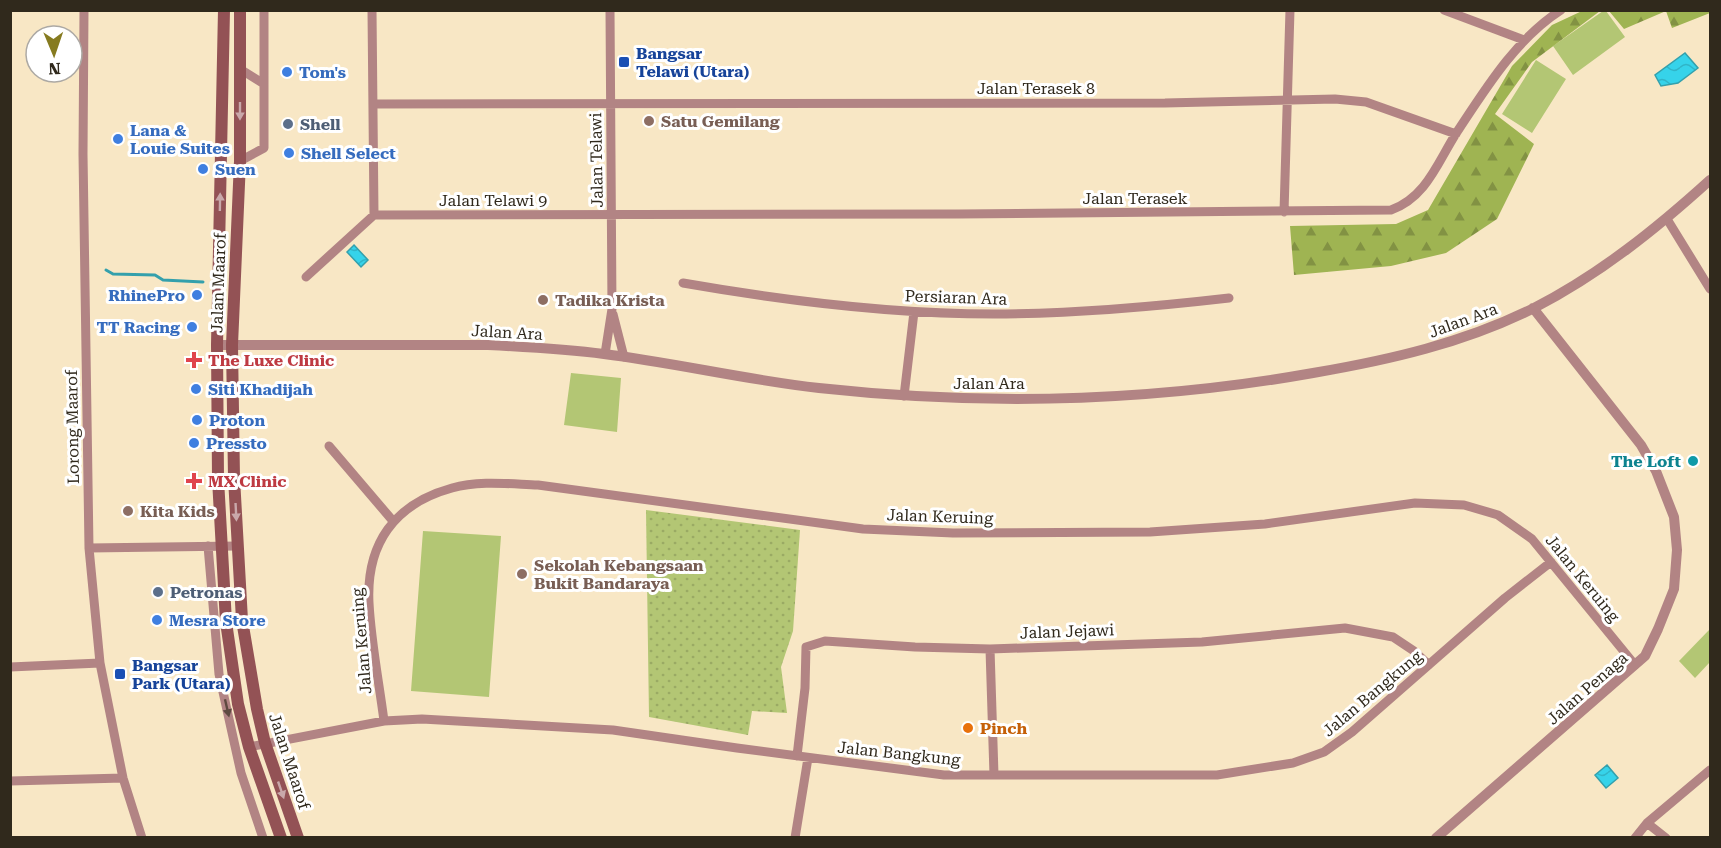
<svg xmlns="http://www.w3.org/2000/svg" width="1721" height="848" viewBox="0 0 1721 848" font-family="'Roboto Serif',serif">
	<defs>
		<pattern id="forest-firs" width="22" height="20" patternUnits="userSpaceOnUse" patternTransform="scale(1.5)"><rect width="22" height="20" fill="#9fb452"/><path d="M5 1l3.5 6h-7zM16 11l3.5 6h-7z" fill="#829243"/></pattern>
		<pattern id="park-dots" width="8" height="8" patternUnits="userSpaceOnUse" patternTransform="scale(1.5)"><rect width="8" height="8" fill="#b3c674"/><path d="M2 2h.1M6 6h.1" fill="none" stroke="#9aaa64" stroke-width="1.8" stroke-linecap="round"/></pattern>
		<pattern id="water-waves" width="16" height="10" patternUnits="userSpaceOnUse" patternTransform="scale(1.5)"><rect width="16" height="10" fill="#36d3ea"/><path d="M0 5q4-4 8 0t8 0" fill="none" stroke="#30b5c8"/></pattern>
	</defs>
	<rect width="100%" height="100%" fill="#f8e7c5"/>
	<path fill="#b3c674" d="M1603 11H1606L1625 37 1573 75 1553 46Z
		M1536 60 1566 79 1532 133 1502 114Z
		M571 373 621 378 617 432 564 425Z
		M423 531 501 536 489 697 411 691Z
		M1710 629V662L1695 678 1679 661Z"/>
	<path fill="url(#forest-firs)" d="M1710 10V13L1672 28 1666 11 1624 29 1609 11Z
		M1582 11H1600L1532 62 1495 114 1534 144 1497 219 1446 253 1391 266 1294 275 1290 226 1396 224 1428 210 1512 66 1552 25Z"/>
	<path fill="url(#park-dots)" d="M646 510 800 530 793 631 781 667 787 713 752 711 748 735 649 717Z"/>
	<path fill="url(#water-waves)" stroke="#34a0ac" stroke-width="1.5" d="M1685 53 1698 68 1678 83 1661 86 1655 75Z
		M354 245 368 260 361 267 347 252Z
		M1607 765 1618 778 1606 788 1595 775Z"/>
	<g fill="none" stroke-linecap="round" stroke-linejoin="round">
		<path stroke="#34a0ac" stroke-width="3" d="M106 270 113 274 155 275 163 280 203 282"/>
		<path stroke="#b28484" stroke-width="9" d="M84 10 83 154 89 548 100 663 123 778 142 838
			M372 10 374 215
			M1444 10 1524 40
			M240 69 264 84
			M373 104 1165 103 1335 99 1366 102 1456 134
			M240 161 264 148V10
			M1284 212 1290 10
			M1667 219 1710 289
			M306 277 374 215 959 214 1391 210C1427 197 1438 161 1457 132 1486 88 1516 39 1561 10
			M683 283C786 301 889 314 994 314 1073 314 1151 307 1229 298
			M613 314 624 357
			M605 354 612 309 610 10
			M904 396 914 312
			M329 446 393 521
			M208 546 219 674 241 773 263 838
			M89 548 237 546
			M990 649 994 775
			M10 667 100 663
			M384 721C379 682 371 642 369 603 366 544 394 504 452 488 479 480 510 484 538 485L863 529 953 533 1150 532 1265 524 1415 503 1464 505 1498 515 1532 539 1635 665
			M249 747 384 721 422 719 613 730 737 748 944 775H1217L1293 763 1324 752 1352 732 1505 598 1551 562
			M797 756 805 688 806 647 825 641 915 647 990 649 1202 642 1345 628 1393 637 1414 651 1429 665
			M10 781 123 778
			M1647 823 1666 838
			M795 838 808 758
			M1635 838 1647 823 1710 770"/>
		<path stroke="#b28484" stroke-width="10" d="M217 345H488C527 347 565 349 604 354 676 363 747 380 819 388 984 406 1150 402 1313 373 1389 360 1464 343 1534 308 1600 274 1656 229 1710 180
			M1436 838 1645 656 1658 629 1674 589 1677 550 1674 517 1656 471 1641 445 1533 308"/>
		<path stroke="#935255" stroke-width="12" d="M224 10 217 345 218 479 226 622 238 704 249 747 281 838
			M240 10V161L232 345 234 478 242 620 257 709 265 743 298 838"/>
	</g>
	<defs><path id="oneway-solid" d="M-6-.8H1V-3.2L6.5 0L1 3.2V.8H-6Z" transform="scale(1.5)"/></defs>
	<g fill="#c9a8aa">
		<use href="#oneway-solid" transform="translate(240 111) rotate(90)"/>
		<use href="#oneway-solid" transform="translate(220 202) rotate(-89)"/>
		<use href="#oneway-solid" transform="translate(236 512) rotate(87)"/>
		<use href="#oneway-solid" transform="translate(281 790) rotate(71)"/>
	</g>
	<use fill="#5e4940" href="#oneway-solid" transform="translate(227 708) rotate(77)"/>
	<g fill="#1a4fb4" stroke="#fff" stroke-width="2">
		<rect x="618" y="56" width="12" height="12" rx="3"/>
		<rect x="114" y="668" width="12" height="12" rx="3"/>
	</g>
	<g fill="#3f7fe0" stroke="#fff" stroke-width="2">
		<circle cx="287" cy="72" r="6"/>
		<circle cx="118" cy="139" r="6"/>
		<circle cx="289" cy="153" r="6"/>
		<circle cx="203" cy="169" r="6"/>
		<circle cx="197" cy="295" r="6"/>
		<circle cx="192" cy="327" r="6"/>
		<circle cx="196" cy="389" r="6"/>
		<circle cx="197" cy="420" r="6"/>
		<circle cx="194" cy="443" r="6"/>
		<circle cx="157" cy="620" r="6"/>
	</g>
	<g fill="#8d6e63" stroke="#fff" stroke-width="2">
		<circle cx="649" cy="121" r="6"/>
		<circle cx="543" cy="300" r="6"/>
		<circle cx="128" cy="511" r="6"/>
		<circle cx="522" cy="574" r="6"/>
	</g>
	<g fill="#5c6f8a" stroke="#fff" stroke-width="2">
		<circle cx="288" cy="124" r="6"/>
		<circle cx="158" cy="592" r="6"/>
	</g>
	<g fill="#e0444e" stroke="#fff" stroke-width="2">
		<path d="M191 351h6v6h6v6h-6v6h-6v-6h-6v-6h6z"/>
		<path d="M191 472h6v6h6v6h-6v6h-6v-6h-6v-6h6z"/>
	</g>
	<circle fill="#0f9aa8" stroke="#fff" stroke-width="2" cx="1693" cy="461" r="6"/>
	<circle fill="#e8710a" stroke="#fff" stroke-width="2" cx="968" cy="728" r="6"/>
	<g text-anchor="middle" stroke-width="6" stroke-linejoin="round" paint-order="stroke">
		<g font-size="16" font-weight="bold" fill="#164399" stroke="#fff" text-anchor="start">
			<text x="636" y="59">Bangsar<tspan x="636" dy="18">Telawi (Utara)</tspan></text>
			<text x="132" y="671">Bangsar<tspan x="132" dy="18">Park (Utara)</tspan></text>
		</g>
		<g font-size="16" font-weight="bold" fill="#366cbe" stroke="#fff" text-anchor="start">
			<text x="299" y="78">Tom's</text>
			<text x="130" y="136">Lana &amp;<tspan x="130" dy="18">Louie Suites</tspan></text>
			<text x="301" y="159">Shell Select</text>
			<text x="215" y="175">Suen</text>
			<text x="185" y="301" text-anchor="end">RhinePro</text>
			<text x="180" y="333" text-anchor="end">TT Racing</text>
			<text x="208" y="395">Siti Khadijah</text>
			<text x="209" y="426">Proton</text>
			<text x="206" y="449">Pressto</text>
			<text x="169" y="626">Mesra Store</text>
		</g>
		<g font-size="16" fill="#30291c" stroke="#fff">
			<text x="1036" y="94">Jalan Terasek 8</text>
			<text transform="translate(596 160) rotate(-91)" y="6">Jalan Telawi</text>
			<text x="1135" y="204">Jalan Terasek</text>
			<text x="493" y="206">Jalan Telawi 9</text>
			<text transform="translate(218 283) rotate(-88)" y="6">Jalan Maarof</text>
			<text transform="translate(956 297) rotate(2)" y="6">Persiaran Ara</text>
			<text transform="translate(1463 320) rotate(-20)" y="6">Jalan Ara</text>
			<text transform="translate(507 332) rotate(3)" y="6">Jalan Ara</text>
			<text x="989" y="389">Jalan Ara</text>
			<text transform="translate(72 427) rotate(-91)" y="6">Lorong Maarof</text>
			<text transform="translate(940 516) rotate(2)" y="6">Jalan Keruing</text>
			<text transform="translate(1583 578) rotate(51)" y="6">Jalan Keruing</text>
			<text transform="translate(1067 631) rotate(-2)" y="6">Jalan Jejawi</text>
			<text transform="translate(361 641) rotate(-95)" y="6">Jalan Keruing</text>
			<text transform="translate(1587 688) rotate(-41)" y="6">Jalan Penaga</text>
			<text transform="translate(1372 693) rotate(-40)" y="6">Jalan Bangkung</text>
			<text transform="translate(899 753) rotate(6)" y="6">Jalan Bangkung</text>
			<text transform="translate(290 761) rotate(72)" y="6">Jalan Maarof</text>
		</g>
		<g font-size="16" font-weight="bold" fill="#785e54" stroke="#fff" text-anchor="start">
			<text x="661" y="127">Satu Gemilang</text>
			<text x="555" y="306">Tadika Krista</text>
			<text x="140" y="517">Kita Kids</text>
			<text x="534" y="571">Sekolah Kebangsaan<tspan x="534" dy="18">Bukit Bandaraya</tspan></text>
		</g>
		<g font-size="16" font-weight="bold" fill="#4e5e75" stroke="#fff" text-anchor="start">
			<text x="300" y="130">Shell</text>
			<text x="170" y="598">Petronas</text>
		</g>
		<g font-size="16" font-weight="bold" fill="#be3a42" stroke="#fff" text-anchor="start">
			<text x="208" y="366">The Luxe Clinic</text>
			<text x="208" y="487">MX Clinic</text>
		</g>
		<g font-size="16" font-weight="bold" fill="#0d838f" stroke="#fff" text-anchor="end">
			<text x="1681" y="467">The Loft</text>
		</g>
		<g font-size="16" font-weight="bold" fill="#c56008" stroke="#fff" text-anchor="start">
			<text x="980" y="734">Pinch</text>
		</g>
	</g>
	<rect width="1721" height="848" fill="none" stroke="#30291c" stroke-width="24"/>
	<g transform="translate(54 54) rotate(178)"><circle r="28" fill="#ffffff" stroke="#aca9a4" stroke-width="1.5"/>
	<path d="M0-4.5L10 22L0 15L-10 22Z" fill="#867b20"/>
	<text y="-9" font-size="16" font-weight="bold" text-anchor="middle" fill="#30291c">N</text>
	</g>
</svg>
